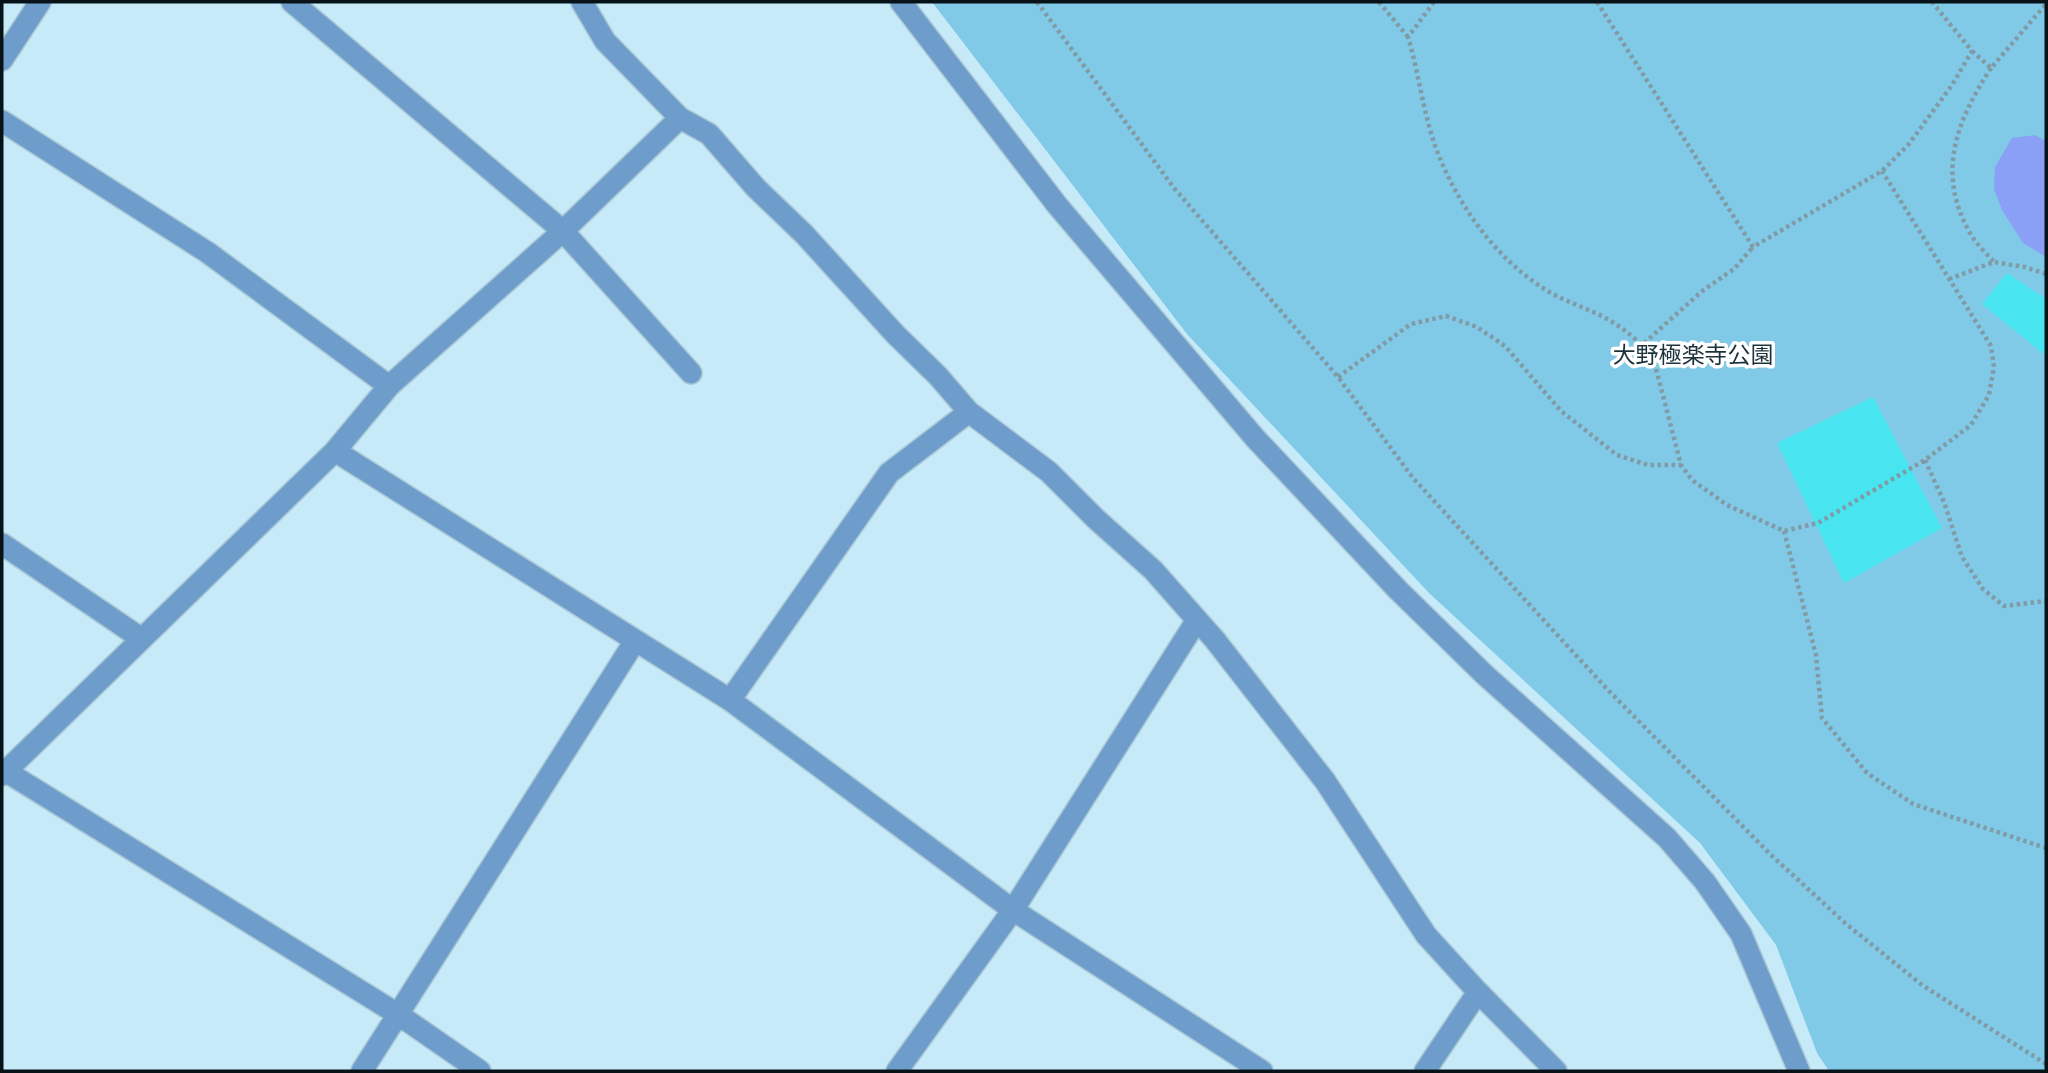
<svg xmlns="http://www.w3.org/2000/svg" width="2048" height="1073" viewBox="0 0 2048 1073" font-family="Manrope,'Noto Sans JP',sans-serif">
	<rect width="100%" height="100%" fill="#c7eaf9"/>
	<path fill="#80cae8" d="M932 2H2046V1071H1829L1817 1053 1776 945 1700 843 1429 593 1187 334Z"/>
	<path fill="#8aa0f6" d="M2035 135 2046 141V257L2023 243 2002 210 1994 189 1995 167 2012 138Z"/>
	<path fill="#48e5f0" d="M2007 273 2046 299V356L1982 304Z
		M1873 397 1942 528 1844 583 1777 443Z"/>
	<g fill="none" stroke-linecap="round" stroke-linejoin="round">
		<defs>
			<path id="street" d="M292 2 563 231 691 373
				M582 2 605 41 680 118 709 134 756 188 804 234 896 335 938 376 969 412 1049 472 1096 519 1153 570 1215 640 1325 781 1426 935 1478 992 1556 1071
				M901 2 1057 205 1255 438 1398 590 1485 675 1667 838 1705 882 1741 934 1799 1071
				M2 60 40 2
				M2 121 207 252 389 386
				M335 451 730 700 1013 910 1262 1071
				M2 544 142 639
				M730 700 889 473 969 412
				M2 769 399 1015 480 1071
				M2 775 335 451 389 386 563 231 680 118
				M362 1071 635 641
				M897 1071 1013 910 1197 620
				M1425 1071 1478 992"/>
		</defs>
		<use href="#street" stroke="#a8c8d5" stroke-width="24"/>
		<path stroke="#809ba6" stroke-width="4.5" stroke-dasharray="3.5 3.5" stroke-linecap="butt" d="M1037 2 1174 188 1338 377 1413 478 1607 689 1770 854 1845 923 1922 985 2046 1064
			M1379 2 1408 37
			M1434 2 1408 37C1420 77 1424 122 1441 161 1462 210 1496 257 1540 286 1561 301 1586 307 1607 319 1620 326 1631 335 1642 345L1701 292 1734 269 1753 247
			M1597 2 1753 247 1882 171 1909 144 1952 85 1972 51 1932 2
			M1972 51 1991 68 2046 4
			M1991 68C1956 122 1936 173 1970 233 1976 244 1986 253 1994 262
			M1949 279 1994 262 2025 267 2046 274
			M1642 345 1655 365 1681 465 1692 480 1727 505 1784 531 1818 523 1925 460 1971 425 1989 395 1994 367 1991 346 1882 171
			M1338 377 1411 324 1446 316 1477 327 1505 346 1561 411 1617 455 1648 465H1681
			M1925 460 1944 502 1962 557 1983 589 2004 606 2046 601
			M1784 531 1816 655 1822 718 1867 773 1913 804 2046 848"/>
		<use href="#street" stroke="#6f9dcb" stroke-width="21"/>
	</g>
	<g text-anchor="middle" stroke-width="7" stroke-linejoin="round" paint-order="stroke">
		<g font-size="23" fill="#1c313a" stroke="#fff">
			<text x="1693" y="363">大野極楽寺公園</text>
		</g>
	</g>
	<rect width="2048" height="1073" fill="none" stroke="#071318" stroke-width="7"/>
</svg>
